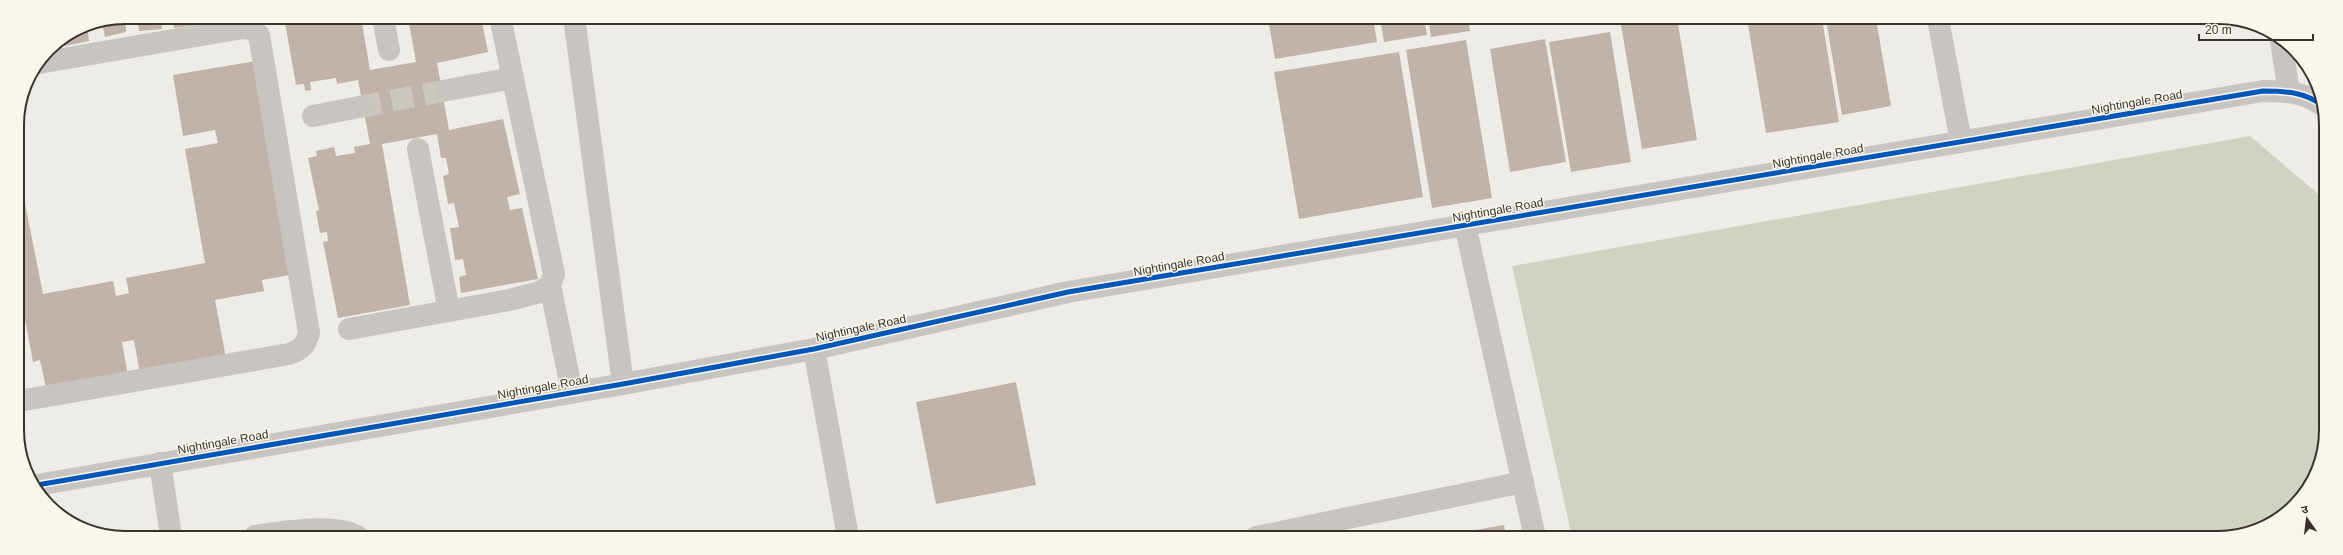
<svg xmlns="http://www.w3.org/2000/svg" width="2343" height="555" viewBox="0 0 2343 555" font-family="Arial,'Noto Sans Devanagari',sans-serif">
	<rect width="100%" height="100%" fill="#eeece6"/>
	<path fill="#ced4c1" d="M2250 136 2324 199V451L2312 484 2289 511 2259 530 2224 538 1572 537 1512 266Z"/>
	<path fill="#c1b3a9" d="M125 17 126 32 105 37 102 22Z
		M137 17H161L162 29 139 31Z
		M172 17H202L203 24 174 28Z
		M215 17H250V18L216 22Z
		M284 17H361L370 70 416 62 408 17H481L488 52 437 63 449 130 503 119 520 194 507 197 510 210 522 208 538 279 461 293 459 277 466 275 463 259 455 260 450 228 459 227 454 203 448 204 443 176 449 174 446 158H441L437 134 382 144 410 305 338 318 323 242 328 241 327 232 320 233 316 211 319 210 308 158 317 156 316 151 334 147 336 156 355 153 354 147 370 144 358 80 337 84 336 78 310 82 311 90 305 91 304 84 296 85Z
		M1268 18H1373L1377 42 1275 59Z
		M1380 18H1424L1427 35 1384 42Z
		M1428 18H1468L1470 31 1431 37Z
		M1471 18H1484V19L1471 21Z
		M1631 18H1677L1697 140 1642 149 1620 19Z
		M1747 19H1822L1839 122 1766 133Z
		M1826 19H1876L1891 106 1842 115Z
		M84 25H87L89 41 65 46 64 39Z
		M1610 32 1631 162 1571 172 1549 42Z
		M1545 39 1566 162 1510 172 1490 49Z
		M1466 40 1492 198 1432 208 1406 50Z
		M1399 52 1423 197 1299 219 1274 72Z
		M256 61 290 275 262 280 264 291 215 300 226 358 140 374 134 340 122 342 128 376 47 392 40 360 33 362 21 298H18V168L43 294 113 281 116 296 129 293 126 278 205 263 185 149 218 143 215 130 183 136 173 75Z
		M1016 382 1036 485 936 504 916 402Z
		M1504 525 1506 537H1441V536Z"/>
	<g fill="none" stroke-linecap="round" stroke-linejoin="round">
		<path stroke="#cac7c1" stroke-width="22" stroke-dasharray="22 11" stroke-linecap="butt" d="M359 107 448 90"/>
		<path stroke="#c8c4bf" stroke-width="22" d="M383 17 389 50
			M574 17 623 384
			M1938 19 1961 142
			M2281 42 2289 91
			M448 90 513 78
			M313 116 359 107
			M418 149 449 311
			M1465 225 1535 537
			M550 285 572 392
			M349 329 509 300 540 292 550 285 554 274 500 17
			M814 349 848 537
			M19 401 289 354C301 350 306 345 309 333L259 35 251 29 243 28 39 63
			M160 463 171 536
			M37 485 623 384 814 349 1068 292 2263 91C2287 91 2304 92 2324 106
			M255 536C282 532 333 523 357 536
			M1256 537 1523 482"/>
		<defs>
			<path id="cycleway" d="M37 485 623 384 814 349 1068 292 2263 91C2287 91 2304 92 2324 106"/>
		</defs>
		<use href="#cycleway" stroke="#faf6ef" stroke-width="8"/>
		<use href="#cycleway" stroke="#0057b8" stroke-width="5"/>
	</g>
	<g text-anchor="middle" stroke-width="3" stroke-linejoin="round" paint-order="stroke">
		<g font-size="12" fill="#39322c" stroke="#faf6ef">
			<text transform="translate(2137 102) rotate(-10)" y="4">Nightingale Road</text>
			<text transform="translate(1818 156) rotate(-10)" y="4">Nightingale Road</text>
			<text transform="translate(1498 210) rotate(-10)" y="4">Nightingale Road</text>
			<text transform="translate(1179 264) rotate(-10)" y="4">Nightingale Road</text>
			<text transform="translate(861 328) rotate(-12)" y="4">Nightingale Road</text>
			<text transform="translate(543 387) rotate(-10)" y="4">Nightingale Road</text>
			<text transform="translate(223 442) rotate(-10)" y="4">Nightingale Road</text>
		</g>
	</g>
	<path d="M0 0H2343V555H0ZM125 24H2218A101 101 0 0 1 2319 125V430A101 101 0 0 1 2218 531H125A101 101 0 0 1 24 430V125A101 101 0 0 1 125 24Z" fill="#faf6ef" fill-rule="evenodd"/>
	<path fill="none" stroke="#39322c" stroke-width="2" d="M125 24H2218A101 101 0 0 1 2319 125V430A101 101 0 0 1 2218 531H125A101 101 0 0 1 24 430V125A101 101 0 0 1 125 24Z"/>
	<g transform="translate(2307 519) rotate(346)" stroke="#faf6ef" stroke-width="3" paint-order="stroke">
	<path d="M0-3L7 15L0 10L-7 15Z" fill="#39322c"/>
	<text y="-6" font-size="11" font-weight="bold" text-anchor="middle" fill="#39322c">उ</text>
	</g>
	<path d="M2199 34v6h114v-6" fill="none" stroke="#39322c" stroke-width="2"/>
	<text x="2205" y="34" font-size="12" fill="#39322c" stroke="#faf6ef" stroke-width="3" paint-order="stroke">20 m</text>
</svg>
